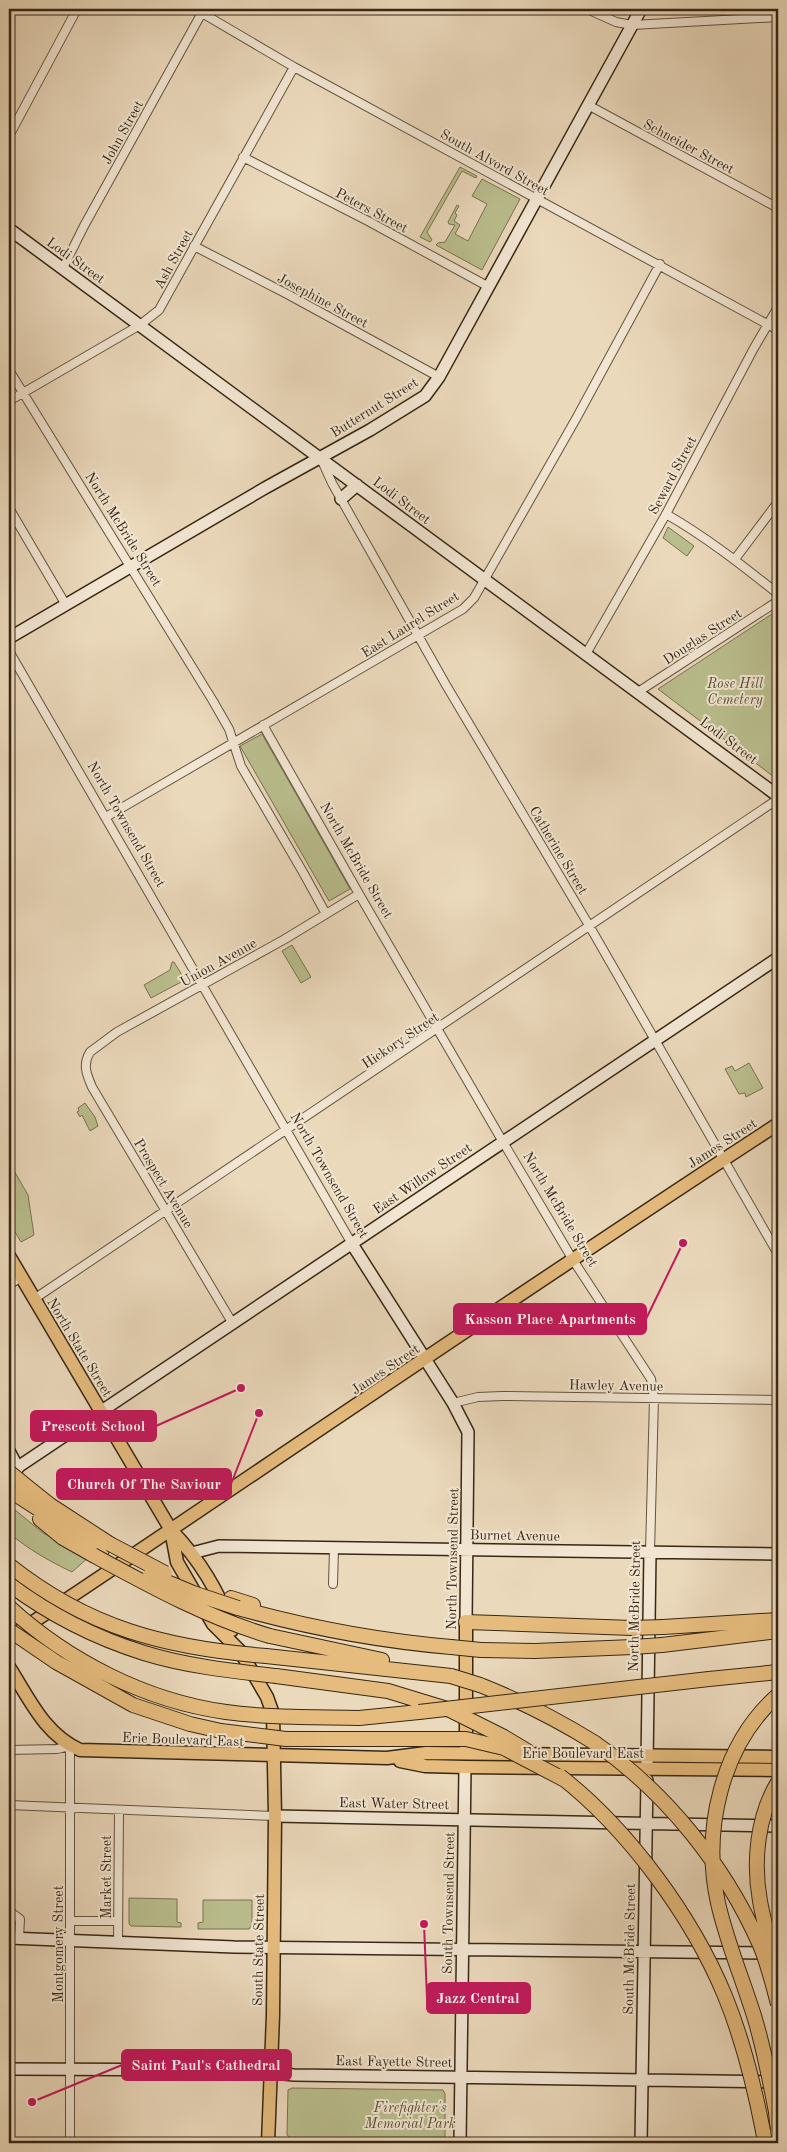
<svg xmlns="http://www.w3.org/2000/svg" width="787" height="2152" viewBox="0 0 787 2152" font-family="'Old Standard TT',serif">
	<rect width="100%" height="100%" fill="#ebd9bc"/>
	<filter id="stains"><feTurbulence type="fractalNoise" baseFrequency=".004" numOctaves="4"/><feColorMatrix values="0 0 0 0 .2 0 0 0 0 .09 0 0 0 0 .02 0 0 0 .5 -.17"/></filter>
	<radialGradient id="worn" r=".72"><stop offset=".6" stop-color="#630" stop-opacity="0"/><stop offset="1" stop-color="#630" stop-opacity=".3"/></radialGradient>
	<path fill="#babe8e" stroke="#787250" d="M460 167 477 176 476 178 462 171 427 232 432 240 430 242 420 237Z
		M482 179 520 199 482 270 436 245 438 243 445 242 455 225 449 224 448 222 457 205 459 206 455 213 457 215 454 221 460 225 455 234 468 241 487 204 472 196Z
		M668 527 694 546 687 556 663 538Z
		M778 610V780L658 689Z
		M262 734 350 889 329 901 240 746Z
		M292 945 311 977 301 983 282 951Z
		M172 962H174L185 980 151 998 144 985 170 970Z
		M749 1063 763 1088 746 1097 745 1093 739 1094 725 1069 732 1066 735 1071Z
		M85 1103 95 1117 98 1126 90 1131 82 1115 80 1117 77 1112 79 1111 78 1108Z
		M9 1162 28 1195 34 1235 21 1242 9 1222Z
		M9 1505 43 1533 90 1556 72 1572C49 1561 28 1549 9 1533Z
		M129 1898 177 1899V1922L181 1923V1927L131 1926 129 1924Z
		M203 1900H252V1925L249 1929H198V1923L203 1922Z
		M292 2088 443 2090 445 2094V2138L442 2141 291 2138 287 2135 288 2090Z"/>
	<g fill="none" stroke-linecap="round" stroke-linejoin="round">
		<defs>
			<path id="street" d="M587 9 616 22 632 25 778 17
				M202 13 294 67 778 330
				M588 105 778 208
				M9 136 77 9
				M243 157 368 221 489 287
				M194 246 289 295 439 377
				M63 268 84 226 204 9
				M9 370 213 701 229 729 241 766 304 874 326 914
				M9 401 140 325 159 310 294 67
				M322 461 332 483 446 685 590 927 778 1254
				M9 508 66 605
				M666 514C706 537 742 565 778 594
				M735 559 778 502
				M9 651 352 1244
				M586 654 666 514 754 348 778 307
				M638 692 778 601
				M263 725 359 894 503 1142 573 1260 651 1379 654 1398 650 1552
				M106 817 463 609 474 598 577 417 660 264
				M9 1285 21 1277
				M34 1299 778 799
				M233 1324 92 1087C87 1075 82 1065 90 1052L117 1032 285 939 359 894
				M453 1403 478 1397 502 1396 778 1400
				M333 1584 334 1549
				M9 1750 57 1749 70 1746V2143
				M9 1805 275 1816
				M9 1911 20 1919 19 1938
				M70 1921H118
				M118 1943 119 1810"/>
			<path id="secondary" d="M9 229 778 796
				M341 499 357 485
				M9 638 265 488 370 430 425 396 439 377 641 9
				M352 1244 453 1403 468 1432 466 1622
				M9 1451 18 1468
				M9 1473 778 958
				M192 1553 219 1546 778 1554
				M647 1764 650 1552
				M275 1816 778 1826
				M9 1938 234 1947 769 1953
				M9 2069 240 2070 294 2075 778 2082
				M460 2143 465 1767
				M641 2143 647 1780"/>
			<path id="primary" d="M9 1256 171 1530C198 1558 220 1593 232 1630
				M171 1530 177 1562 213 1624 240 1651 267 1697 273 1714 275 1816 273 2015 268 2143
				M9 1638C266 1467 520 1292 778 1124
				M9 1667C29 1698 44 1734 80 1750L387 1758 426 1753 778 1757
				M466 1747V1622
				M400 1761 425 1766 465 1767 778 1770"/>
			<path id="highway" d="M20 1481 50 1505 110 1544
				M9 1490 102 1550
				M40 1519 63 1538 93 1555
				M231 1598 253 1605
				M238 1608C306 1627 381 1641 451 1647
				M466 1622 632 1628
				M663 1627 778 1620
				M270 1636 382 1660
				M662 1645 778 1631
				M481 1650 535 1651 633 1647
				M266 1656 451 1676
				M276 1676 388 1691 447 1709
				M709 1679 778 1672
				M480 1685C521 1701 558 1720 595 1743
				M359 1718 419 1712
				M776 2112 778 2133
				M763 2131 765 2143"/>
		</defs>
		<use href="#street" stroke="#64543d" stroke-width="10"/>
		<use href="#secondary" stroke="#372713" stroke-width="14"/>
		<use href="#primary" stroke="#372713" stroke-width="15"/>
		<use href="#highway" stroke="#372713" stroke-width="16"/>
		<use href="#street" stroke="#f2e6d3" stroke-width="8"/>
		<use href="#secondary" stroke="#f2e6d3" stroke-width="11"/>
		<use href="#primary" stroke="#e6bc7e" stroke-width="12"/>
		<use href="#highway" stroke="#e6bc7e" stroke-width="14"/>
		<defs>
			<path id="highway-bridge" d="M9 1472 20 1481
				M110 1544 165 1573
				M93 1555C150 1586 208 1618 270 1636
				M9 1565C88 1628 166 1648 266 1656
				M150 1575 193 1593 238 1608
				M9 1584C49 1614 96 1638 144 1653 186 1666 232 1671 276 1676
				M9 1607C68 1661 146 1701 226 1712 270 1718 315 1717 359 1718
				M632 1628 663 1627
				M9 1630 56 1662 133 1705 190 1724 221 1731 286 1739H466L504 1748 565 1780
				M451 1647 481 1650
				M633 1647 662 1645
				M451 1676 480 1685
				M448 1709 504 1737 529 1752
				M419 1712 709 1679
				M595 1743C667 1793 725 1866 760 1945 768 1964 773 1985 778 2004
				M560 1776C628 1829 692 1916 725 1996 743 2040 754 2085 763 2131
				M777 1972C772 1948 764 1925 760 1901 753 1862 757 1817 778 1782
				M776 2112C770 2081 764 2049 755 2019 743 1980 727 1943 718 1903 702 1831 721 1745 778 1695"/>
		</defs>
		<use href="#highway-bridge" stroke="#372713" stroke-width="16" stroke-linecap="butt"/>
		<use href="#highway-bridge" stroke="#e6bc7e" stroke-width="14"/>
	</g>
	<g text-anchor="middle" stroke-width="4" stroke-linejoin="round" paint-order="stroke">
		<g font-size="14" fill="#372713" stroke="#f2e6d3">
			<text transform="translate(122 132) rotate(-61)" y="5">John Street</text>
			<text transform="translate(689 146) rotate(28)" y="5">Schneider Street</text>
			<text transform="translate(495 162) rotate(29)" y="5">South Alvord Street</text>
			<text transform="translate(372 210) rotate(28)" y="5">Peters Street</text>
			<text transform="translate(173 259) rotate(-61)" y="5">Ash Street</text>
			<text transform="translate(76 260) rotate(36)" y="5">Lodi Street</text>
			<text transform="translate(323 300) rotate(28)" y="5">Josephine Street</text>
			<text transform="translate(374 407) rotate(-32)" y="5">Butternut Street</text>
			<text transform="translate(672 475) rotate(-62)" y="5">Seward Street</text>
			<text transform="translate(402 500) rotate(37)" y="5">Lodi Street</text>
			<text transform="translate(124 529) rotate(58)" y="5">North McBride Street</text>
			<text transform="translate(410 624) rotate(-32)" y="5">East Laurel Street</text>
			<text transform="translate(702 636) rotate(-33)" y="5">Douglas Street</text>
			<text transform="translate(729 740) rotate(37)" y="5">Lodi Street</text>
			<text transform="translate(127 824) rotate(60)" y="5">North Townsend Street</text>
			<text transform="translate(559 850) rotate(59)" y="5">Catherine Street</text>
			<text transform="translate(357 860) rotate(60)" y="5">North McBride Street</text>
			<text transform="translate(218 962) rotate(-29)" y="5">Union Avenue</text>
			<text transform="translate(400 1040) rotate(-34)" y="5">Hickory Street</text>
			<text transform="translate(722 1143) rotate(-33)" y="5">James Street</text>
			<text transform="translate(330 1175) rotate(60)" y="5">North Townsend Street</text>
			<text transform="translate(422 1178) rotate(-34)" y="5">East Willow Street</text>
			<text transform="translate(164 1183) rotate(59)" y="5">Prospect Avenue</text>
			<text transform="translate(561 1209) rotate(59)" y="5">North McBride Street</text>
			<text transform="translate(80 1347) rotate(59)" y="5">North State Street</text>
			<text transform="translate(385 1369) rotate(-34)" y="5">James Street</text>
			<text transform="translate(616 1385) rotate(1)" y="5">Hawley Avenue</text>
			<text transform="translate(515 1535) rotate(1)" y="5">Burnet Avenue</text>
			<text transform="translate(452 1559) rotate(-89)" y="5">North Townsend Street</text>
			<text transform="translate(634 1606) rotate(-89)" y="5">North McBride Street</text>
			<text transform="translate(183 1739) rotate(2)" y="5">Erie Boulevard East</text>
			<text x="583" y="1758">Erie Boulevard East</text>
			<text transform="translate(394 1803) rotate(1)" y="5">East Water Street</text>
			<text transform="translate(106 1877) rotate(-90)" y="5">Market Street</text>
			<text transform="translate(448 1903) rotate(-89)" y="5">South Townsend Street</text>
			<text transform="translate(58 1944) rotate(-90)" y="5">Montgomery Street</text>
			<text transform="translate(629 1949) rotate(-89)" y="5">South McBride Street</text>
			<text transform="translate(258 1950) rotate(-89)" y="5">South State Street</text>
			<text transform="translate(394 2061) rotate(1)" y="5">East Fayette Street</text>
		</g>
		<g font-size="14" font-style="italic" fill="#584d32" stroke="#f2e6d3">
			<text x="735" y="688">Rose Hill<tspan x="735" dy="16">Cemetery</tspan></text>
			<text x="410" y="2112">Firefighter's<tspan x="410" dy="16">Memorial Park</tspan></text>
		</g>
	</g>
	<path fill="none" stroke="#c2185b" stroke-width="2" d="M683 1243L646 1319M241 1388L156 1426M259 1413L231 1484M424 1924L427 1998M32 2102L122 2065"/>
	<g fill="#c2185b" stroke="#f2e6d3" stroke-width="2">
		<circle cx="683" cy="1243" r="5"/>
		<circle cx="241" cy="1388" r="5"/>
		<circle cx="259" cy="1413" r="5"/>
		<circle cx="424" cy="1924" r="5"/>
		<circle cx="32" cy="2102" r="5"/>
	</g>
	<g fill="#c2185b" stroke="#c2185b" stroke-width="2">
		<rect x="454" y="1304" width="192" height="30" rx="5"/>
		<rect x="31" y="1411" width="125" height="30" rx="5"/>
		<rect x="57" y="1469" width="174" height="30" rx="5"/>
		<rect x="427" y="1983" width="103" height="30" rx="5"/>
		<rect x="122" y="2050" width="169" height="30" rx="5"/>
	</g>
	<g font-size="15" text-anchor="middle" font-weight="bold" fill="#fff">
		<text x="550" y="1324">Kasson Place Apartments</text>
		<text x="93" y="1431">Prescott School</text>
		<text x="144" y="1489">Church Of The Saviour</text>
		<text x="478" y="2003">Jazz Central</text>
		<text x="206" y="2070">Saint Paul's Cathedral</text>
	</g>
	<rect width="787" height="2152" fill="none" stroke="#ebd9bc" stroke-width="30"/>
	<rect x="10" y="10" width="767" height="2132" fill="none" stroke="#372713" stroke-width="2.5"/>
	<rect x="15" y="15" width="757" height="2122" fill="none" stroke="#372713"/>
	<rect width="100%" height="100%" filter="url(#stains)"/>
	<rect width="100%" height="100%" fill="url(#worn)"/>
</svg>
